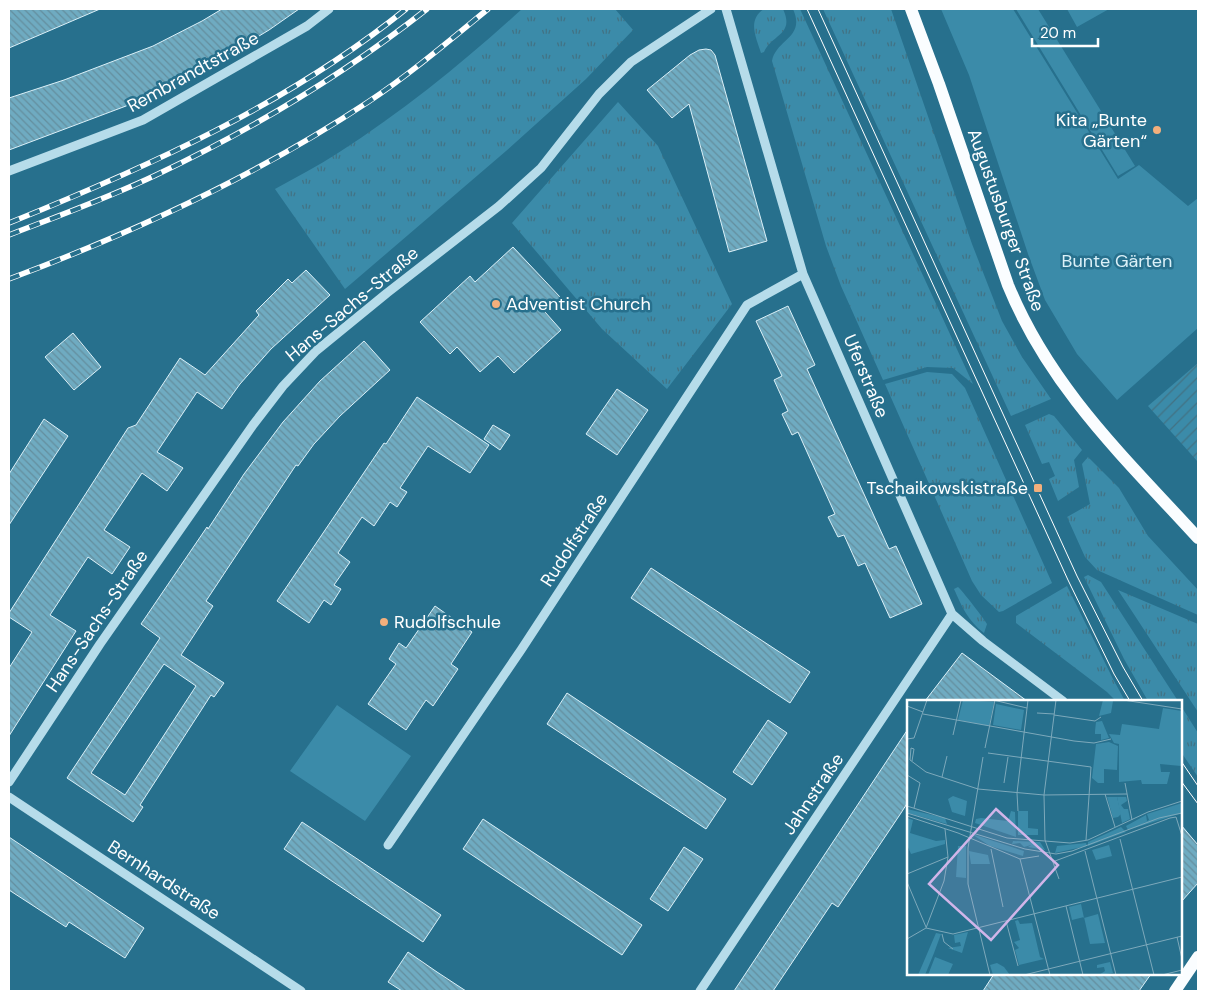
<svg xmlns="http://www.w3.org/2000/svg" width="1207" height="1000" viewBox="0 0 1207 1000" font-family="'DM Sans',sans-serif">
	<defs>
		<pattern id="grass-tufts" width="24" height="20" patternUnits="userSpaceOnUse" patternTransform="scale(1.25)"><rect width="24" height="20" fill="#3b8ba9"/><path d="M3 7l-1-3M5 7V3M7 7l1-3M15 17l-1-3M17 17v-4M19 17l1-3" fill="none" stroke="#427284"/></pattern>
		<pattern id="garden-furrows" width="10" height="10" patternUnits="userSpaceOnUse" patternTransform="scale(1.25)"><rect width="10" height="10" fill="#3b8ba9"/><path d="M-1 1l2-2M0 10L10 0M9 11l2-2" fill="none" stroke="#427284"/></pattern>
		<pattern id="building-back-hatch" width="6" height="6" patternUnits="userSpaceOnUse" patternTransform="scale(1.25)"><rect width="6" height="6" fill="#6fabc1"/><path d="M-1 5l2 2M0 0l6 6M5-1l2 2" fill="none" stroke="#648e9e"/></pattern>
	</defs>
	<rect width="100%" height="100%" fill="#27708d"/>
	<path fill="url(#grass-tufts)" d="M522 9H615L633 30 586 79 506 151 345 289 275 189C296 177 318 166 338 153 404 111 465 61 522 9Z
		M764 9H783C795 35 772 34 764 52L761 53C756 37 747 20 764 9Z
		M793 9H800L973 384 953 368 927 367 883 380 841 286 826 246 772 61C776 39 806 38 793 9Z
		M823 9H891L972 244 1002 321 1022 357 1051 399 1011 416Z
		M618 102 658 146 732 304 667 389 602 329 512 223Z
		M927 372 952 374 965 388 1052 583 1003 611 999 612 981 595 972 581 885 384Z
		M1049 414 1054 416 1082 450 1074 460 1079 487 1058 501 1049 479 1055 476 1049 462 1042 464 1025 425Z
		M1088 457 1119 488 1148 536 1198 590V615L1097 570 1085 557 1067 517 1090 504 1082 464Z
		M1088 575 1101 582 1178 701H1148L1124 659 1084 577Z
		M1067 586 1113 679 1125 701H1116L1107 692 1016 623V616Z
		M958 587C961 589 985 620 987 624L984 633C968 621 962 607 954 589Z
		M1118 590 1198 624V712Z
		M1181 706 1198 733V777L1181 752Z"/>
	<path fill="#3b8ba9" d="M941 9H1013L1118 179 1139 165 1188 206 1198 198V328L1117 400 1077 354 1045 300 1028 254 969 75Z
		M1016 9H1038L1135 166 1118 176Z
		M1067 9H1109L1077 27Z
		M337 705 411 756 365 821 290 771Z"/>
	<path fill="url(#garden-furrows)" d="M1198 363V462L1148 406Z"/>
	<path fill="url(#building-back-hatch)" stroke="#dbf0f8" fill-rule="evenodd" d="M9 9H100L9 48Z
		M222 9H299L269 30 221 59 126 106 9 150V98L64 80 153 46 202 21Z
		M706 49 711 50 715 55 767 241 729 252 689 104 672 118 647 90 690 55 699 50Z
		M513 247 560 297 545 312 561 330 514 373 498 356 480 372 457 347 450 354 420 322 470 276 475 282Z
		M306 270 330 295 271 349 240 384 222 409 197 392 157 452 183 468 167 491 142 473 104 530 130 547 112 574 88 557 50 615 76 631 9 736V668L32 632 9 617V613L128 428 136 425 180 358 205 375 259 315 256 311 288 279 292 283Z
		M788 306 815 365 807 369 889 549 896 546 922 604 890 618 865 563 858 566 844 535 838 537 828 517 835 514 798 432 792 435 782 414 788 411 774 380 782 376 756 321Z
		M73 333 101 367 74 390 45 357Z
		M364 341 390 370 340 416 314 444 298 466 296 465 206 601 213 606 181 655 224 683 214 697 211 695 140 805 143 807 133 822 67 778 160 638 141 624 207 527 208 529 244 474 283 422 320 381ZM164 664 196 686 125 795 91 773Z
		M617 389 648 410 617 455 586 434Z
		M417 397 489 445 470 473 428 446 400 488 407 492 397 507 390 502 374 526 362 517 338 553 350 562 334 585 341 589 331 605 324 600 309 623 277 601 384 443 386 444Z
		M44 419 68 436 9 525V474Z
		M493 425 510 435 500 450 484 439Z
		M651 568 810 672 790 703 631 598Z
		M435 606 472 632 451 664 458 669 433 706 426 700 406 730 368 704 396 664 389 659 399 643 406 648Z
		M962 653 1027 701H925Z
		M567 693 726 799 706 829 547 724Z
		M768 720 787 733 752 785 733 772Z
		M908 729V802L901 813 838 907 832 903 773 991H734Z
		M483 819 642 925 622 955 463 849Z
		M302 822 441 915 423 942 284 849Z
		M1181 825 1198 845V883L1181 902Z
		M9 837 144 928 125 958 69 922 66 927 9 890Z
		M684 847 703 859 668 911 650 899Z
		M408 952 437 972 466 991H402L388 982Z
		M994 974H1151L1139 991H983Z"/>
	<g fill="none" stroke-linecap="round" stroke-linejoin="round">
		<path stroke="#b6dcea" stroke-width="9" d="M726 9 803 274 952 614 983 641 1063 701
			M9 171 143 120 307 26 329 9
			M9 782 100 644 253 425 283 386 316 351 387 293 499 206 541 168 599 94 631 62 711 9
			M9 797 301 991
			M388 845 521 650 747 305 803 274
			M700 991 952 614"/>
		<path stroke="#fafdff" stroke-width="12" d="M911 9 939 84 1008 285C1050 388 1125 458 1198 538
			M1175 991 1198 957"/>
		<path stroke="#fff" stroke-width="1" d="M807 9 1068 580 1114 674 1130 701
			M818 9 1077 576 1123 667 1143 701
			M1181 761 1198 786
			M1181 781 1198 804"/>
		<defs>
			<path id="rail" d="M9 223C148 167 288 104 406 9
				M9 235C58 216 108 198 156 175 253 129 343 75 427 9
				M9 279C135 232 256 176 368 102 410 74 449 41 488 9"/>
		</defs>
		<use href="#rail" stroke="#fff" stroke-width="5.5"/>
		<use href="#rail" stroke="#27708d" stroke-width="4" stroke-dasharray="11" stroke-linecap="butt"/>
	</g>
	<g fill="#f3af7c" stroke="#27708d" stroke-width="2">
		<circle cx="1157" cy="130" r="5"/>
		<circle cx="496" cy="304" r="5"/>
		<rect x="1033" y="483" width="10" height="10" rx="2.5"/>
		<circle cx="384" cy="622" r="5"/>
	</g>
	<g text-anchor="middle" stroke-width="5" stroke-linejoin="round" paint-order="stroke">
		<g font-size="18" fill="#fff" stroke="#27708d">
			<text transform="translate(193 72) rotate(-29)" y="6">Rembrandtstraße</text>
			<text transform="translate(1006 220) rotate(70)" y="6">Augustusburger Straße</text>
			<text transform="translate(352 304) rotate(-40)" y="6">Hans-Sachs-Straße</text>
			<text transform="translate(866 376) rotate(67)" y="6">Uferstraße</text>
			<text transform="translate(574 540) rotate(-57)" y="6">Rudolfstraße</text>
			<text transform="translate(97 621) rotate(-56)" y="6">Hans-Sachs-Straße</text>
			<text transform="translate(813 794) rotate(-56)" y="6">Jahnstraße</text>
			<text transform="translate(164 880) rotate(33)" y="6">Bernhardstraße</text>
		</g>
		<g font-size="18" fill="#fff" stroke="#27708d" text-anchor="end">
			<text x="1147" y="126">Kita „Bunte<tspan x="1147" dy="21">Gärten“</tspan></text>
			<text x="506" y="310" text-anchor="start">Adventist Church</text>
			<text x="1028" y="494">Tschaikowskistraße</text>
			<text x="394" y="628" text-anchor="start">Rudolfschule</text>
		</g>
		<g font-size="18" fill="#dbf0f8" stroke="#27708d">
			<text x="1117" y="267">Bunte Gärten</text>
		</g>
	</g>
	<g transform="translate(907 700)">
		<rect width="275" height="275" fill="#27708d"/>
		<path d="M89 4 117 10 114 30 86 25ZM46 96 60 101 58 116 45 112 41 99ZM275 103V113L221 130 219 126 239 115 240 121 235 124 242 120 240 114ZM0 109 38 118 40 124 1 113ZM0 118 6 120 3 133 29 141 38 140V144L4 154 0 145ZM214 127 219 132 181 146V142ZM65 134 117 151 116 156 83 146 66 135 67 139ZM106 141 133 142 138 150 121 147 124 145 117 147 113 143 105 144ZM179 143 180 146 148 153 150 146ZM51 146H59V178L49 177ZM62 151 81 155 83 164H64ZM174 204 177 218 191 214 198 243 183 244 177 217 165 220 162 207ZM111 220 113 224 125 223 133 257 137 259 112 265 108 250 112 248 107 242 113 240 108 221ZM61 232 55 253 41 248 54 246 53 242 48 243 47 235ZM29 233 34 234 27 253 18 275H11ZM90 263 97 267 103 275H86L83 265Z" fill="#3b8ba9"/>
		<path d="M210 97H219L220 101 214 105 217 109H221L223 119 215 123ZM202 145 205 156 189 160 185 150ZM203 262 206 273 192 275 198 271 197 267 190 268V265Z" fill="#3b8ba9"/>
		<path d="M56 0 87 2 82 26 51 20ZM104 111 108 112 109 137 68 123 69 119 74 118 101 121ZM28 257 46 264 41 275H21Z" fill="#3b8ba9"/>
		<path d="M196 0 206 1 204 13 192 16ZM256 8 275 11 274 66 253 64 254 72H263L260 84H235L234 80 212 82V44L207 43 202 34 213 35 215 24 252 29ZM195 21 202 38 194 40V34H188V31L189 22ZM202 42 211 46 210 70 197 69V83H191L185 78 189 44ZM200 97H210L214 114 211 117 206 118ZM111 111H121V128L131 129V135H111Z" fill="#3b8ba9"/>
		<path fill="none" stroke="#7da9bb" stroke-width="1" d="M86 0 120 8M216 0 275 9M0 6 16 12M130 13 147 14M16 14 167 41 187 43 204 39M147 15 188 21 194 17M46 35 54 0M0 39 7 38 20 0M4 48 3 60 19 72 71 89 137 95 220 94M4 48 7 49 5 61M78 48 88 0M81 53 184 67 179 140M76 57 61 148V184L83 275M0 75 13 83 7 108M35 77 40 56M97 83 101 57M218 83 225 120M198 94 208 127M0 106 100 138 163 143 181 140 241 112 275 101M111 111 110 93 121 0M0 113 118 149 149 154 165 151 252 118 275 113M0 116 51 133 113 159 132 156M213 139 247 275M138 140 137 95 149 0M138 140 152 179M84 149 96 207M178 151 209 275M113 159 143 275M148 161 263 118 269 117 275 136M0 174 41 157M0 182 19 227M159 206 176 275M99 221 111 266M19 228 46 234 275 177M35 234 37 242 46 249M270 237 275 259M0 239 19 228 37 181 41 157 38 129M117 275 275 236M255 275 275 270"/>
		<path fill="#d1b5e9" fill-opacity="0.15" stroke="#d1b5e9" stroke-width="2.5" d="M89 109 151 165 84 240 22 184Z"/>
		<rect width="275" height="275" fill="none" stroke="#fff" stroke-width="2.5"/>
	</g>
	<rect width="1207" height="1000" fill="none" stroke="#ffffff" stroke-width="20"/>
	<path d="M1032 38v8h66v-8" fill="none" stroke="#ffffff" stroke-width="2.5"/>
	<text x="1040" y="38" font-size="15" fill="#ffffff" stroke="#27708d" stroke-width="4" paint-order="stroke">20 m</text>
</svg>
